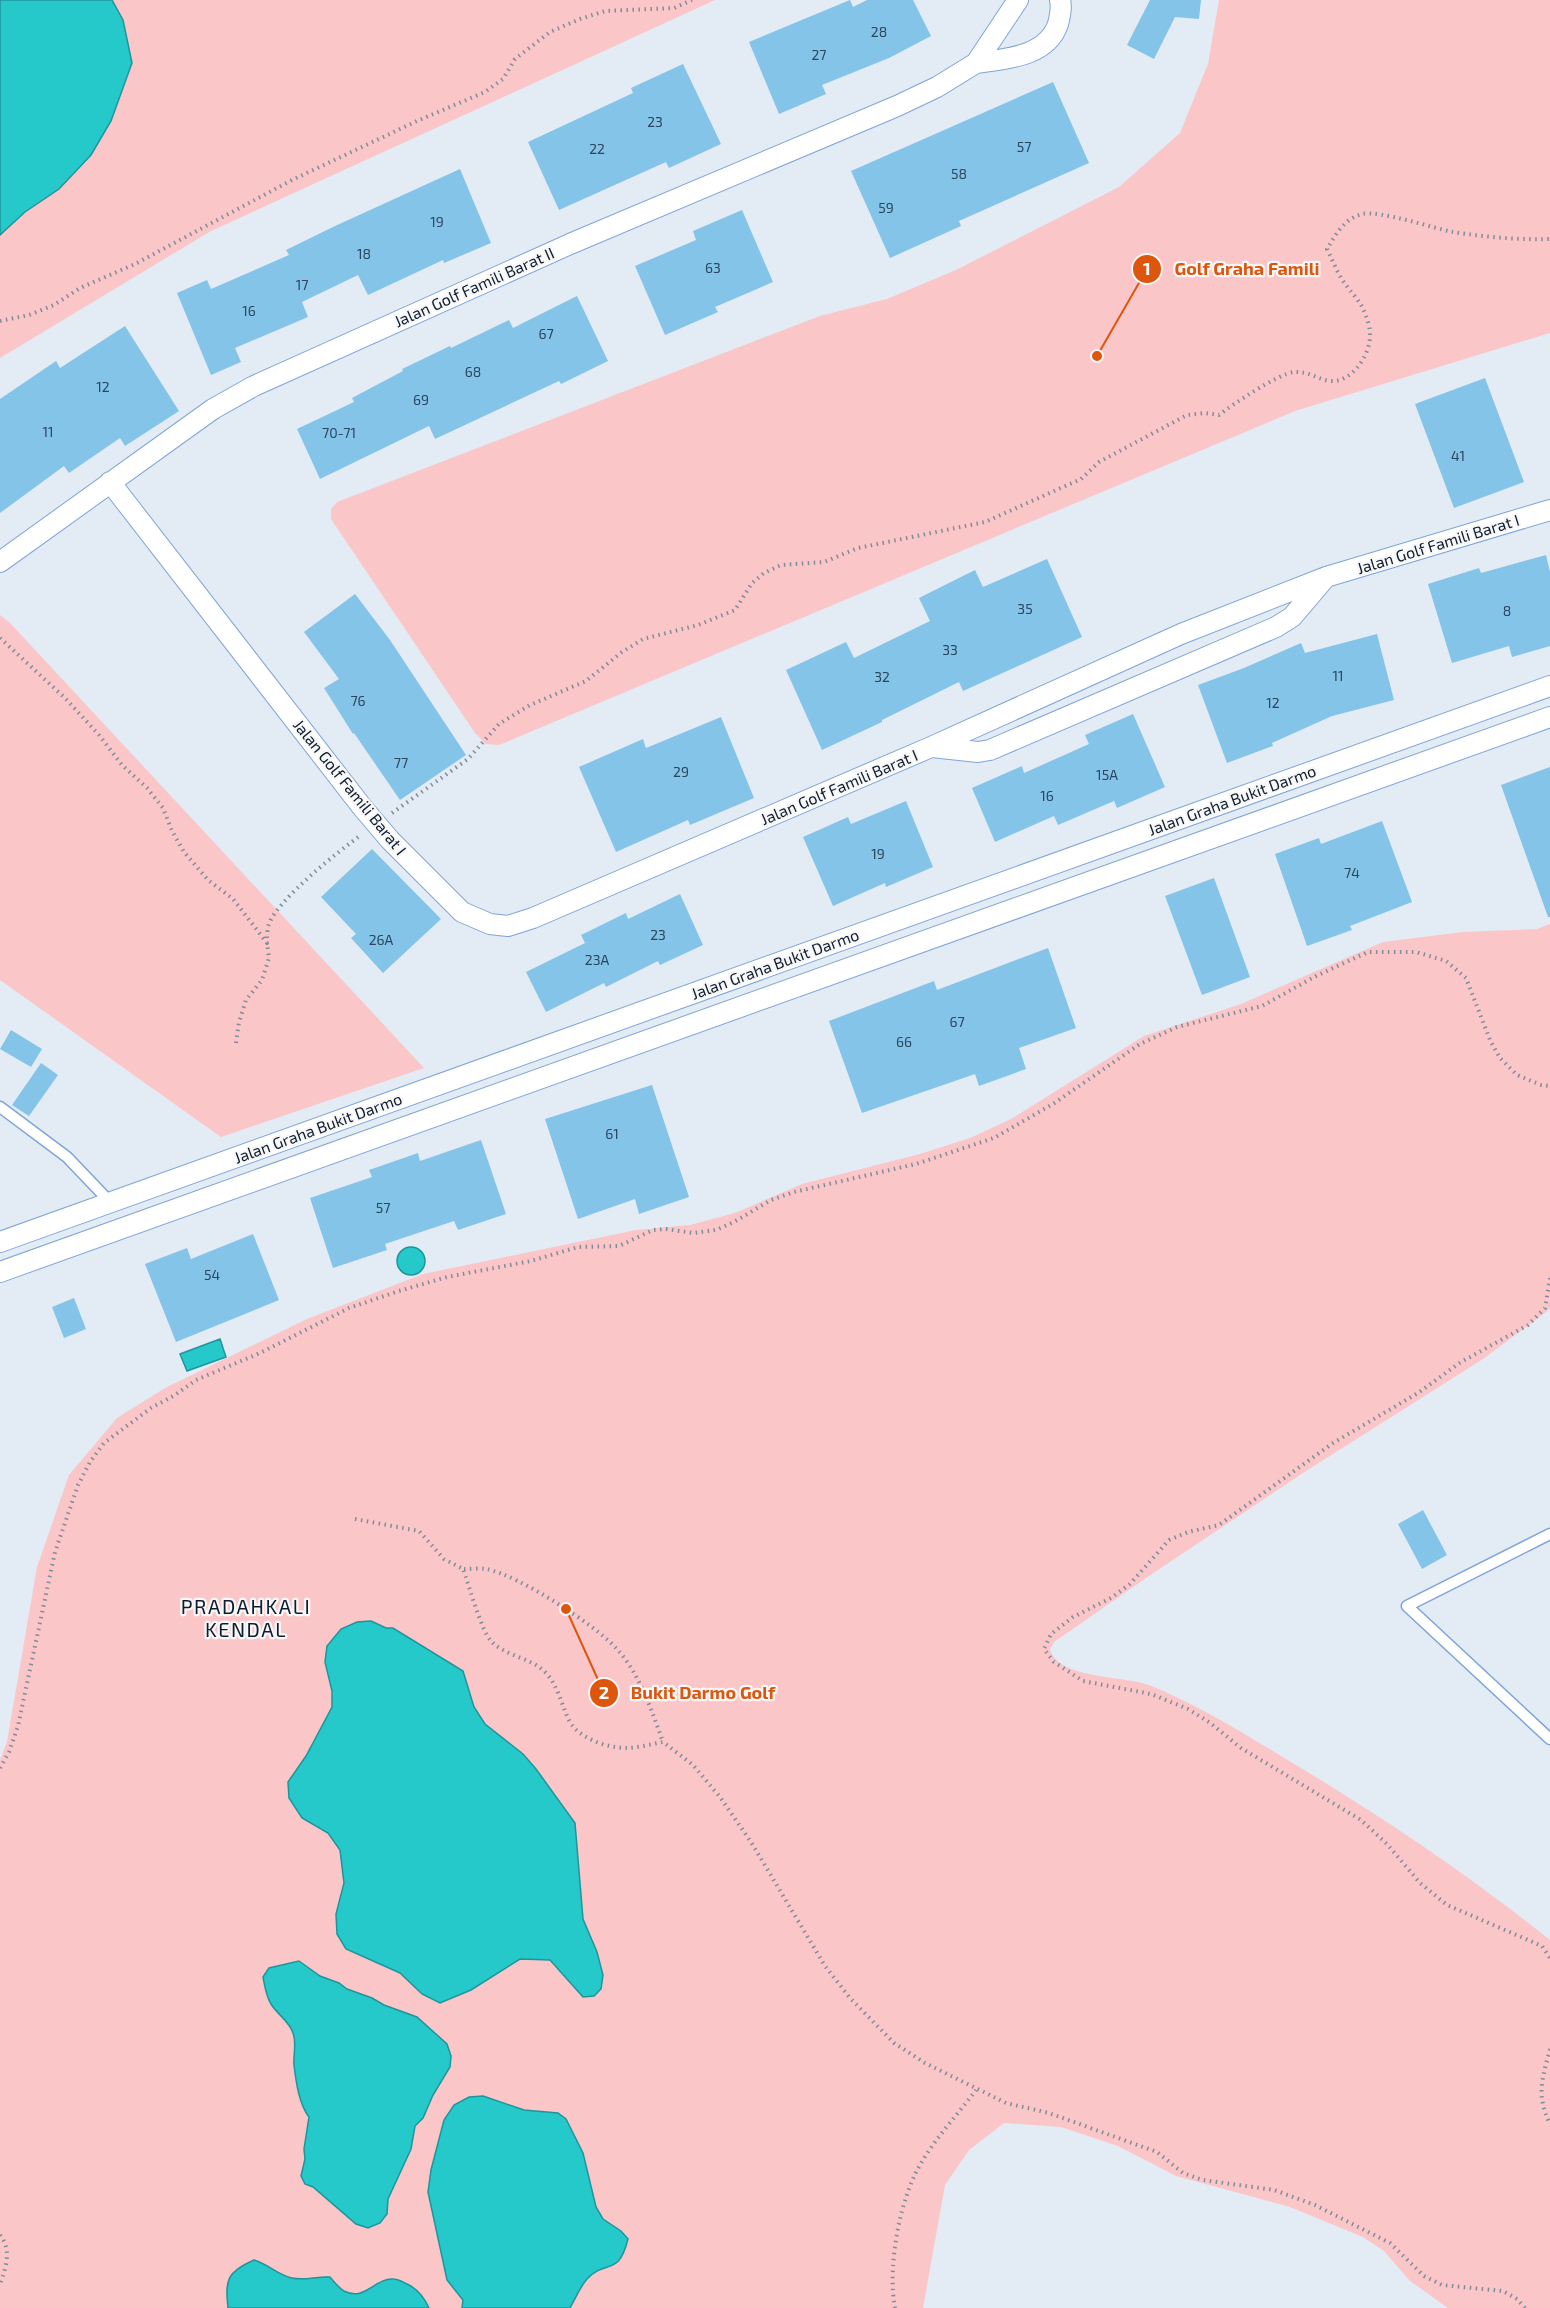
<svg xmlns="http://www.w3.org/2000/svg" width="1550" height="2308" viewBox="0 0 1550 2308" font-family="'Exo 2',sans-serif">
	<rect width="100%" height="100%" fill="#e3ebf5"/>
	<path fill="#fac6c8" d="M0 0H715L211 231 0 358Z
		M1219 0H1550V333L1295 411 499 745 486 744 475 733 331 519V509L337 502 820 316 887 299 956 270 1119 187 1180 133 1208 64Z
		M0 615 10 623 424 1068 221 1137 0 980Z
		M1550 924V1309L1483 1359 1306 1471 1149 1576 1054 1642 1050 1650C1059 1679 1125 1676 1149 1685 1201 1706 1248 1736 1296 1765 1384 1818 1470 1876 1550 1940V2308H1448L1410 2281 1384 2251 1363 2237 1290 2207 1176 2176 1118 2146 1061 2127 1004 2123 969 2150 945 2185 923 2308H0V1760L7 1742 37 1567 69 1475 117 1418 165 1388 307 1319 423 1274 636 1230 690 1225 735 1213 802 1184 920 1154 970 1138 1011 1119 1144 1036 1241 1004 1383 942 1463 932 1537 929Z"/>
	<path fill="#25c9ca" stroke="#1e959c" stroke-width="1.5" d="M0 0H112L123 20 132 63 111 121 91 155 59 189 25 212 0 235Z
		M397 1261a14 14 0 1 1 28 0a14 14 0 1 1-28 0Z
		M220 1339 226 1357 187 1371 180 1354Z
		M371 1621 386 1628H393L463 1671 474 1707 485 1724 523 1754 536 1769 575 1823 583 1919 597 1952 603 1975 601 1989 594 1996 583 1997 550 1960 520 1959 471 1990 440 2003 422 1994 400 1973 346 1949 337 1934 336 1914 344 1883 340 1850 328 1833 302 1818 289 1798 288 1782 306 1756 332 1707V1691L325 1662 327 1646 341 1629 357 1622Z
		M299 1961 320 1976 339 1983 347 1989 372 1998 384 2005 417 2017 447 2044 451 2056 450 2067 433 2095 423 2118 415 2126 411 2149 388 2199 387 2214 380 2223 368 2228 356 2224 313 2187 305 2184 301 2176 305 2159 304 2149 309 2117C299 2104 296 2082 294 2065 293 2055 297 2044 293 2033 290 2022 277 2014 271 2004 266 1996 265 1987 263 1977L269 1968Z
		M483 2096 524 2110 558 2113 566 2119 583 2153 596 2207 603 2219 621 2231 628 2239C618 2278 607 2258 587 2279 580 2287 575 2299 570 2308H462L463 2300 447 2280 428 2192 431 2170 444 2120 454 2105 469 2097Z
		M254 2260C268 2264 278 2275 292 2278 305 2281 317 2276 330 2277 334 2282 339 2288 344 2291 364 2302 375 2278 393 2279 398 2279 403 2282 407 2284 418 2289 424 2297 429 2308H228C225 2279 227 2272 254 2260Z"/>
	<path fill="#84c4e9" d="M850 0 853 7 867 0H913L931 36 889 58 822 85 826 94 779 114 749 42Z
		M1150 0H1201L1199 19 1175 17 1154 59 1127 45Z
		M683 64 721 144 669 168 666 162 559 210 528 142 633 93 631 88Z
		M1053 82 1089 163 959 221 961 226 890 258 851 171Z
		M460 169 491 243 444 263 443 260 368 295 358 275 302 302 308 317 235 348 241 362 211 375 177 293 207 280 211 289 289 255 286 250 335 226Z
		M742 210 773 282 715 307 718 312 665 335 635 266 696 240 693 231Z
		M577 296 608 361 561 384 559 381 435 439 429 426 320 479 297 429 354 402 352 398 403 371 402 369 450 346 451 348 509 320 513 328Z
		M125 326 179 411 125 446 120 438 69 473 64 466 0 513V399L56 361 60 368Z
		M1485 378 1524 482 1454 508 1415 404Z
		M1546 555 1550 572V646L1512 657 1509 646 1452 663 1428 584 1479 568 1481 573Z
		M1047 559 1082 637 963 691 959 682 882 720V722L822 750 786 670 846 642 854 658 930 621 919 598 975 570 983 587Z
		M355 594 390 640 466 755 400 800 354 733 353 734 324 688 339 679 304 632Z
		M1377 634 1394 700 1332 716 1272 743 1273 746 1227 763 1198 685 1244 668 1301 643 1305 653Z
		M1133 714 1165 787 1117 808 1114 801 1058 825 1054 816 995 842 972 788 1022 766 1024 773 1089 744 1085 735Z
		M721 717 754 798 690 825 688 820 616 852 579 767 643 739 646 748Z
		M1550 767V917H1548L1501 785Z
		M906 801 933 867 886 887 885 883 833 906 803 837 848 817 851 824Z
		M1382 821 1412 902 1350 926 1352 930 1307 946 1275 854 1319 838 1321 844Z
		M372 849 441 919 383 973 351 938 356 934 321 897Z
		M1214 878 1250 977 1202 995 1165 896Z
		M680 894 703 945 660 965 658 961 606 987 604 983 546 1012 526 972 585 943 581 935 626 913 628 919Z
		M1048 948 1076 1028 1019 1048 1026 1069 979 1086 975 1074 862 1113 829 1021 934 981 937 990Z
		M11 1030 42 1049 31 1067 0 1049Z
		M41 1063 58 1075 29 1116 12 1105Z
		M652 1085 689 1197 639 1214 635 1199 578 1219 545 1119Z
		M481 1140 506 1214 458 1230 454 1221 385 1244 387 1250 333 1268 310 1198 372 1177 369 1170 418 1153 420 1161Z
		M253 1234 279 1300 176 1342 145 1264 187 1248 191 1259Z
		M74 1298 86 1329 64 1338 52 1307Z
		M1423 1510 1447 1555 1422 1569 1398 1524Z"/>
	<g fill="none" stroke-linecap="round" stroke-linejoin="round">
		<defs>
			<path id="lane" d="M0 1107 67 1157 110 1202
				M1550 1534 1407 1606 1550 1739"/>
			<path id="street" d="M976 63C1005 59 1047 57 1058 24 1060 16 1062 8 1060 0
				M110 482 362 807 390 840 462 912 490 924 508 926 533 918 931 747 1181 634 1326 577 1550 510
				M0 562 213 409 254 386 570 244 897 106 937 87 976 63 1018 0
				M932 747 978 752 990 750 1276 627 1292 617 1326 577
				M0 1242 1550 686
				M0 1272 1550 717"/>
		</defs>
		<use href="#lane" stroke="#7ea5d7" stroke-width="13"/>
		<use href="#street" stroke="#7ea5d7" stroke-width="22"/>
		<path stroke="#818c9a" stroke-width="4" stroke-dasharray="1.5 4.5" stroke-linecap="butt" d="M0 321 29 315 54 305 80 288 135 264 292 180 417 121 485 92 503 79 515 59 550 32 580 19 605 11 674 8 692 0
			M0 638 65 698 99 735 122 765 147 788 163 808 172 831 184 852 208 880 233 899 267 943C267 937 267 929 269 924 278 899 339 851 361 835
			M392 813 468 759 499 724 530 705 586 681 622 652 643 639 698 625 735 610 752 583 764 573 781 565 824 562 858 548 985 522 1081 479 1099 462 1187 415 1205 413 1219 415C1233 404 1278 374 1294 372 1308 371 1317 379 1330 381 1352 383 1371 354 1370 334 1370 328 1368 321 1366 316 1362 303 1354 296 1346 285 1338 275 1333 261 1327 249 1336 234 1344 219 1362 214 1380 210 1432 228 1453 232 1485 237 1518 240 1550 239
			M236 1043 239 1022 246 1000 262 980 269 958 267 943
			M1550 1278 1545 1308 1528 1325 1461 1362 1418 1393 1333 1443 1219 1525 1188 1532 1169 1540 1130 1584 1111 1598 1073 1617 1051 1634 1044 1649 1054 1662 1083 1681 1151 1694 1188 1709 1209 1722 1241 1748 1361 1820 1387 1844 1420 1883 1447 1905 1542 1946 1550 1958
			M355 1519 419 1531 444 1559 463 1569C469 1585 481 1630 491 1641 506 1657 531 1657 546 1673 558 1686 561 1703 568 1718 576 1738 607 1748 627 1748 638 1748 651 1744 663 1742L693 1765 720 1797 751 1842 825 1966 850 1998 894 2043 925 2063 1006 2103 1049 2113 1157 2152 1183 2173 1203 2180 1274 2190 1315 2205 1390 2243 1424 2276 1442 2285 1503 2291 1517 2299 1525 2308
			M464 1569C471 1569 480 1568 487 1569 519 1576 594 1624 616 1648 640 1674 651 1709 663 1742
			M0 1768 9 1752 18 1726 55 1552 78 1485 90 1462 104 1443 151 1408 175 1395 196 1380 260 1353 349 1308 399 1291 447 1277 531 1261 578 1247 619 1246 653 1230 666 1229 693 1233 716 1230 734 1222 771 1200 794 1192 916 1164 994 1138 1053 1104 1140 1044 1177 1027 1262 1006 1316 976 1368 952H1416L1446 961 1466 978 1490 1040 1500 1058 1517 1075 1541 1085 1550 1086
			M1550 2049C1542 2079 1536 2095 1550 2124
			M0 2235C12 2250 6 2268 0 2284
			M895 2308C887 2267 900 2195 923 2160 938 2135 959 2113 976 2090"/>
		<use href="#lane" stroke="#fff" stroke-width="10"/>
		<use href="#street" stroke="#fff" stroke-width="20"/>
	</g>
	<g text-anchor="middle" stroke-width="4.5" stroke-linejoin="round" paint-order="stroke">
		<g font-size="14" fill="#2b465e">
			<text x="879" y="37">28</text>
			<text x="819" y="60">27</text>
			<text x="655" y="127">23</text>
			<text x="1024" y="152">57</text>
			<text x="597" y="154">22</text>
			<text x="959" y="179">58</text>
			<text x="886" y="213">59</text>
			<text x="437" y="227">19</text>
			<text x="364" y="259">18</text>
			<text x="713" y="273">63</text>
			<text x="302" y="290">17</text>
			<text x="249" y="316">16</text>
			<text x="546" y="339">67</text>
			<text x="473" y="377">68</text>
			<text x="103" y="392">12</text>
			<text x="421" y="405">69</text>
			<text x="48" y="437">11</text>
			<text x="339" y="438">70-71</text>
			<text x="1458" y="461">41</text>
			<text x="1025" y="614">35</text>
			<text x="1507" y="616">8</text>
			<text x="950" y="655">33</text>
			<text x="1338" y="681">11</text>
			<text x="882" y="682">32</text>
			<text x="358" y="706">76</text>
			<text x="1273" y="708">12</text>
			<text x="401" y="768">77</text>
			<text x="681" y="777">29</text>
			<text x="1107" y="780">15A</text>
			<text x="1047" y="801">16</text>
			<text x="878" y="859">19</text>
			<text x="1352" y="878">74</text>
			<text x="658" y="940">23</text>
			<text x="381" y="945">26A</text>
			<text x="597" y="965">23A</text>
			<text x="957" y="1027">67</text>
			<text x="904" y="1047">66</text>
			<text x="612" y="1139">61</text>
			<text x="383" y="1213">57</text>
			<text x="212" y="1280">54</text>
		</g>
		<g font-size="16" fill="#0d1c2f" stroke="#f7f7f7">
			<text transform="translate(474 287) rotate(-24)" y="6">Jalan Golf Famili Barat II</text>
			<text transform="translate(1438 544) rotate(-17)" y="6">Jalan Golf Famili Barat I</text>
			<text transform="translate(350 787) rotate(51)" y="6">Jalan Golf Famili Barat I</text>
			<text transform="translate(839 787) rotate(-23)" y="6">Jalan Golf Famili Barat I</text>
			<text transform="translate(1232 800) rotate(-20)" y="6">Jalan Graha Bukit Darmo</text>
			<text transform="translate(775 964) rotate(-20)" y="6">Jalan Graha Bukit Darmo</text>
			<text transform="translate(318 1128) rotate(-20)" y="6">Jalan Graha Bukit Darmo</text>
		</g>
		<g font-size="20" letter-spacing="1.5" fill="#0d1c2f" stroke="#f7f7f7">
			<text x="246" y="1614">PRADAHKALI<tspan x="246" dy="23">KENDAL</tspan></text>
		</g>
	</g>
	<path fill="none" stroke="#dd560e" stroke-width="2" d="M1097 356L1147 269M566 1609L604 1693"/>
	<g fill="#dd560e" stroke="#f7f7f7" stroke-width="2">
		<circle cx="1097" cy="356" r="6"/>
		<circle cx="566" cy="1609" r="6"/>
		<circle cx="1147" cy="269" r="15"/>
		<circle cx="604" cy="1693" r="15"/>
	</g>
	<g font-size="18" text-anchor="middle" font-weight="bold" fill="#fff">
		<text x="1147" y="275">1</text>
		<text x="604" y="1699">2</text>
	</g>
	<g font-size="18" text-anchor="middle" font-weight="bold" fill="#dd560e" stroke="#f7f7f7" stroke-width="4.5" stroke-linejoin="round" paint-order="stroke">
		<text x="1247" y="275">Golf Graha Famili</text>
		<text x="703" y="1699">Bukit Darmo Golf</text>
	</g>
</svg>
